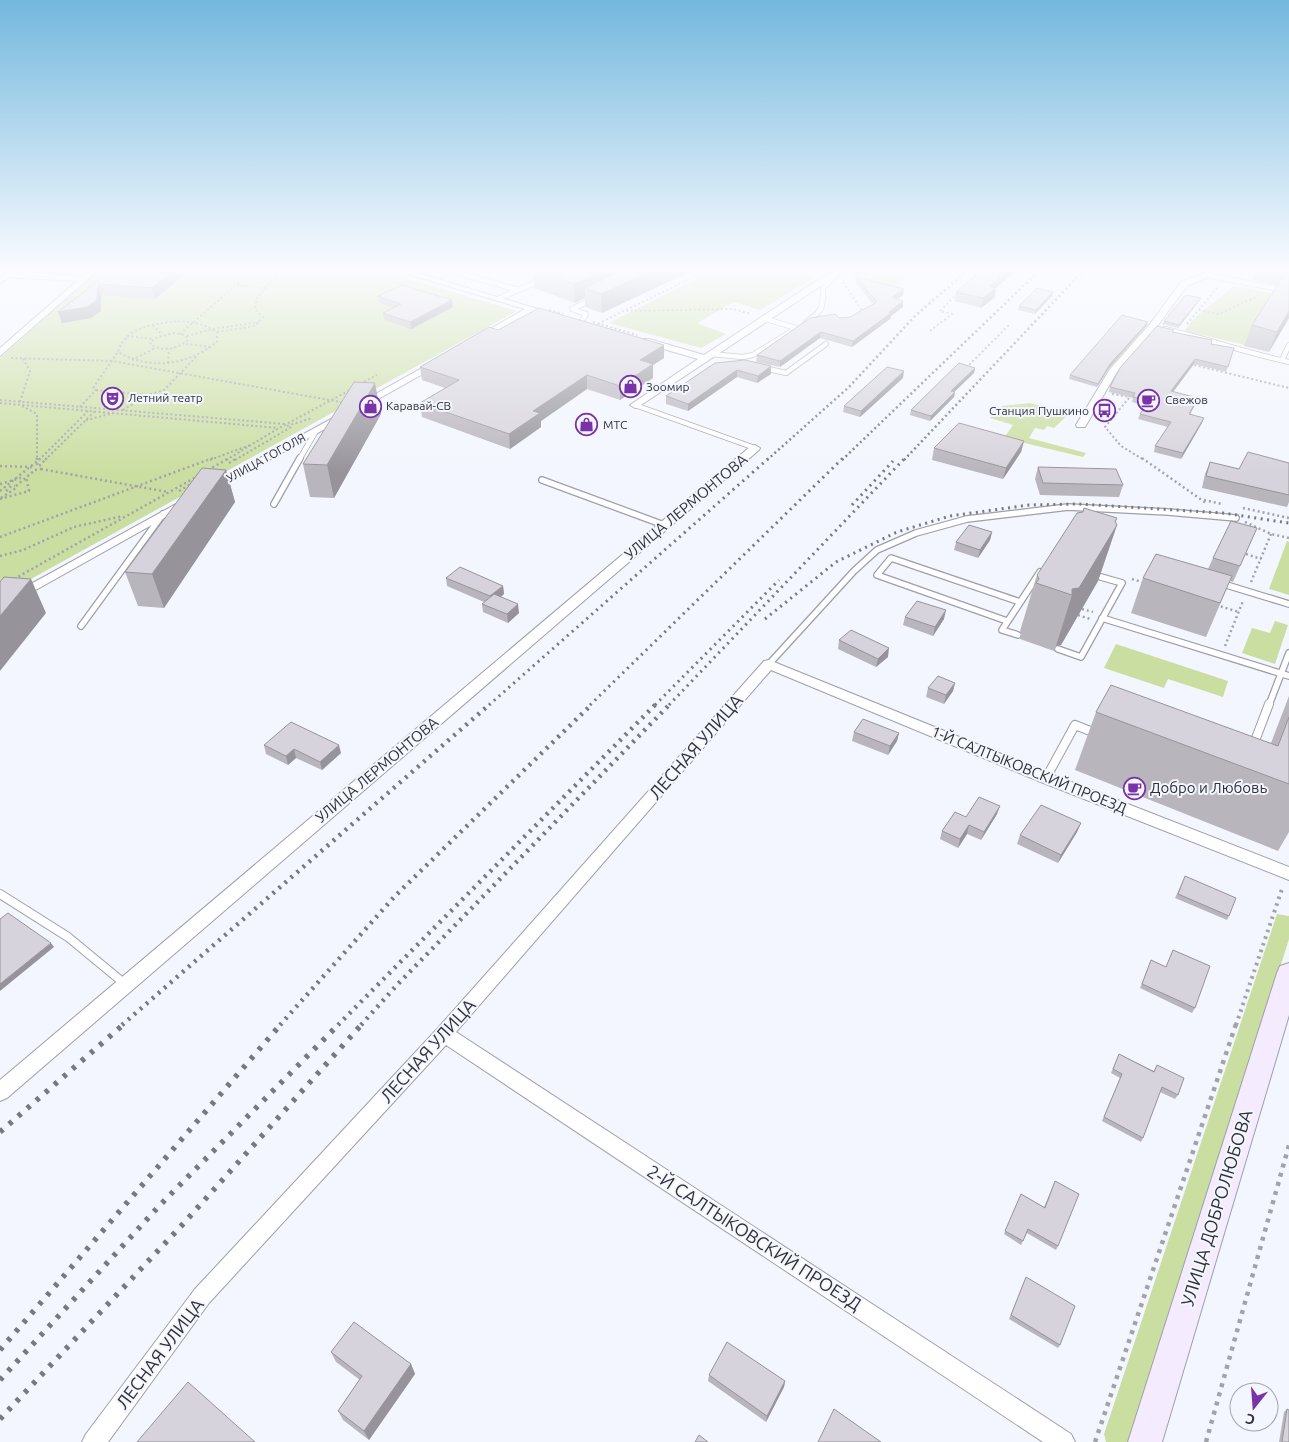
<svg xmlns="http://www.w3.org/2000/svg" width="1289" height="1442" viewBox="0 0 1289 1442" font-family="Ubuntu,sans-serif">
	<rect width="100%" height="100%" fill="#f3f6fe"/>
	<path fill="#cbdea1" d="M98 271H381L517 311 0 596V358Z
		M712 271H792L815 277 760 310 734 302 697 323 726 334 701 348 609 323Z
		M854 271H910L913 272 891 289 848 278 847 276Z
		M1233 286 1276 294 1245 345 1185 331C1197 311 1218 302 1233 286Z
		M1030 403 1069 414 1054 428 1047 426 1044 430 1035 428 1029 438 1086 453 1083 457 1004 438 1013 425 990 418 1002 406Z
		M1287 541 1289 542V595L1269 589Z
		M1275 621 1288 625 1275 664 1242 653 1252 628 1270 633Z
		M1116 644 1228 681 1223 697 1168 679 1164 688 1104 668Z
		M1277 914 1289 916V939L1132 1442H1106L1104 1434Z"/>
	<g fill="none" stroke-linecap="round" stroke-linejoin="round">
		<defs>
			<path id="lane-far2" d="M451 271 518 290
				M1211 276 1289 291
				M0 281 8 275
				M498 299 541 280
				M766 319 796 328
				M806 322C823 310 823 309 823 288L833 278
				M581 323 586 314 572 309 593 299
				M1165 329C1207 339 1247 353 1289 362
				M710 354 743 357 753 355 795 329
				M1282 360 1289 345
				M764 368 786 373 826 344
				M635 405 755 448
				M299 460 316 431"/>
			<path id="lane-far1" d="M542 480 664 525
				M274 504 300 458
				M1220 583 1289 604
				M1102 618 1289 676
				M1007 621 877 575 891 558 1020 602
				M81 626 163 514
				M1018 635 1002 630 1040 572
				M1058 649 1081 657 1122 583 1101 577
				M769 664 854 571 877 550 916 533 967 519 1068 507 1168 512 1236 518
				M1269 705 1289 653"/>
			<path id="lane" d="M1253 746 1269 704
				M1046 778 1075 725 1098 734
				M0 894 68 937 125 984"/>
			<path id="street" d="M8 271 82 276 88 271H97L0 356V348L77 281 5 277 4 275Z
				M398 271H411L541 310 537 313 533 312 482 341H476V337L525 309Z
				M836 271H847L825 283 638 407 635 408 630 405 698 359 643 343V339H649L704 355 819 279Z
				M1211 271H1223L1187 286 1156 328 1117 372 1085 427H1077L1076 425 1110 369 1150 324 1181 282Z
				M436 360 441 363 439 365 364 407 361 408 356 405Z
				M342 413 347 416 345 418 216 489H208L207 487Z
				M755 445 760 448 759 450 7 1098 0 1101V1080L751 446Z
				M187 498 192 501 191 503 0 610V601Z
				M769 660 1051 774 1289 867V880L1041 782 771 670 456 1032 1071 1434 1075 1442H1043L446 1045 209 1303 108 1442H82L86 1434 195 1289 438 1028 764 661Z"/>
			<path id="secondary" d="M1289 963V1015L1162 1442H1128L1277 973 1280 966Z"/>
		</defs>
		<use href="#lane-far2" stroke="#9da0a9" stroke-width="6"/>
		<use href="#lane-far1" stroke="#9da0a9" stroke-width="8"/>
		<use href="#lane" stroke="#9da0a9" stroke-width="10"/>
		<use href="#street" stroke="#9da0a9" stroke-width="2"/>
		<use href="#secondary" stroke="#9da0a9" stroke-width="2"/>
		<path stroke="#a1a3a9" stroke-width="2" stroke-dasharray="2 2.5" stroke-linecap="butt" d="M681 271 697 276
			M843 282 863 312
			M237 285 267 288
			M549 310 563 314
			M626 310 706 271
			M1199 310 1219 314 1258 296
			M178 321C192 322 205 324 217 332V342C188 365 151 371 118 352 126 326 155 324 178 321Z
			M593 322 637 335
			M598 324 623 311 733 309 751 314
			M1187 324 1217 288
			M153 325 162 335
			M930 331 952 314 940 311 957 294 959 295
			M217 332 255 326 263 317 255 309 257 297 276 278 273 271
			M173 333 185 335 188 340C177 349 164 352 151 345L150 342 158 337Z
			M180 334 252 271
			M127 336 153 339
			M187 336 213 329 259 322
			M186 344 211 347
			M11 358 112 361 346 403
			M132 360 155 348
			M168 363 169 349
			M1190 364 1289 388
			M966 368 1010 324
			M360 384 377 375
			M96 390 148 395
			M1112 394 1130 397
			M1129 398 1105 427 1121 446 1144 460
			M0 400 285 424
			M20 402 30 371 23 359
			M0 403 278 428
			M22 406 37 414V460
			M80 407 96 390 93 388 118 352
			M123 410 148 395 164 390 197 356
			M86 420 110 414
			M287 426 312 418
			M39 460 88 411
			M45 460 94 412
			M210 460 250 445
			M226 460 279 428 350 390
			M235 460 293 426"/>
		<path stroke="#a1a3a9" stroke-width="2.5" stroke-dasharray="2 3" stroke-linecap="butt" d="M37 458V466
			M1142 458 1206 503
			M229 463 237 458
			M0 466 34 467
			M41 469 168 492
			M35 470 41 469 39 466 47 458
			M208 470 229 458
			M0 484 24 477
			M16 486 35 470
			M0 491 41 458
			M6 491 10 487 15 486
			M179 491 193 483
			M1 498 16 488V486
			M0 499 29 491 26 477
			M1204 500 1222 504
			M1243 508 1289 518
			M1245 522 1271 534 1289 538
			M0 537 213 458
			M1246 554 1261 559
			M0 556 23 550 74 527 123 516
			M14 579 198 476
			M1132 579 1145 583
			M1251 582 1271 534
			M1216 605 1239 612
			M1082 609 1093 612
			M1078 615 1090 619
			M1225 646 1243 601"/>
		<path stroke="#a1a3a9" stroke-width="4" stroke-dasharray="2.5 4.5" stroke-linecap="butt" d="M1236 1025 1283 886"/>
		<path stroke="#a1a3a9" stroke-width="4.5" stroke-dasharray="4 5.5" stroke-linecap="butt" d="M1095 1442 1236 1024
			M1206 1442 1289 1145"/>
		<use href="#lane-far2" stroke="#fff" stroke-width="4.5"/>
		<use href="#lane-far1" stroke="#fff" stroke-width="5.5"/>
		<use href="#lane" stroke="#fff" stroke-width="8"/>
		<use href="#street" fill="#fff" fill-rule="evenodd"/>
		<use href="#secondary" fill="#f5ebfe" fill-rule="evenodd"/>
		<path stroke="#77797e" stroke-width="2.5" stroke-dasharray="2 3" stroke-linecap="butt" d="M767 460 849 387 915 316 967 271
			M842 460 1039 271
			M904 460 1083 271"/>
		<path stroke="#77797e" stroke-width="3" stroke-dasharray="2 4.5" stroke-linecap="butt" d="M852 505 893 461
			M765 619 836 562 897 532 950 516 1029 505 1079 504 1223 513 1289 523
			M489 705 769 458
			M590 705 843 458
			M655 705 779 580
			M669 705 905 458"/>
		<path stroke="#77797e" stroke-width="4.5" stroke-dasharray="2.5 5.5" stroke-linecap="butt" d="M122 1025 490 704
			M280 1025 395 896 592 704
			M338 1025 656 704
			M361 1025 397 985 670 704"/>
		<path stroke="#77797e" stroke-width="5.5" stroke-dasharray="4 8" stroke-linecap="butt" d="M0 1132 124 1024
			M0 1350 281 1024
			M0 1380 160 1205 339 1024
			M0 1419 183 1224 362 1024"/>
	</g>
	<path fill="#b9b5bd" d="M111 271 186 273 155 299 101 295V311L91 318 62 323 58 312Z
		M533 271H691L602 313 585 307V298L575 303 534 288Z
		M978 271 996 288 995 297 981 308 955 301 956 292 972 279 973 275Z
		M1254 271H1289V318L1269 352 1244 346 1252 325 1278 285 1252 280 1256 271Z
		M856 277 904 289 903 295 897 299 903 301V307L891 316 890 319 852 347 820 338 780 367 756 362 757 355 839 318 850 317 873 304 856 283Z
		M378 296 453 307 411 329 384 320 383 313 393 308 379 303Z
		M1052 296 1035 314 1018 310 1019 306Z
		M1201 298 1199 301 1178 328 1162 324 1164 321Z
		M1147 325 1109 368 1097 387 1069 379 1070 375Z
		M498 330 664 358 653 365V378L620 400 587 389 541 421V427L510 449 422 417 420 403 445 388 422 380 420 367Z
		M1173 332 1211 344 1234 348 1226 372 1194 364 1173 392 1196 403 1190 414 1202 423 1181 459 1154 452 1155 446 1168 427 1138 419 1140 414 1146 406 1132 402 1133 398 1109 392 1110 387Z
		M715 363 771 366V374L757 383 737 377 688 411 666 404V396Z
		M975 368 974 373 954 392H955L954 397 930 421 910 415 911 410Z
		M903 378 860 417 843 412 844 406Z
		M381 414 334 498 310 497 303 464Z
		M1024 441 1021 452 1003 479 932 460 934 448Z
		M1210 462 1239 469 1289 463V502L1287 507 1202 488 1205 474Z
		M1038 467 1123 485 1119 497 1040 495 1035 479Z
		M226 470 235 502 164 608 138 606 125 572Z
		M1116 523 1117 525 1098 581 1061 645 1056 646 1054 651 1020 639 1021 633 1020 631 1037 575Z
		M1257 528 1233 582 1230 581 1206 637 1131 613 1143 578 1208 569 1213 558Z
		M992 532 990 540 978 558 954 550 956 542Z
		M446 578 503 586 504 594 501 597 519 613 508 623 483 612 482 604 484 602 447 586Z
		M905 617 944 619 933 636 903 625Z
		M839 640 888 657 876 667 838 649Z
		M955 683 953 691 944 704 926 697 928 688Z
		M1289 696V832L1278 851 1075 770 1096 712 1271 743Z
		M854 732 899 733 897 741 888 755 852 741Z
		M264 745 341 753 322 770 296 758 288 765 266 754Z
		M997 814 981 840 967 834 958 848 940 839 942 831 966 817Z
		M1081 823 1077 832 1058 863 1017 844 1020 835Z
		M1183 881 1229 916 1227 920 1175 898Z
		M1173 950 1195 1008 1192 1013 1140 988 1151 960 1166 967Z
		M1119 1054 1154 1071 1157 1065 1178 1095 1175 1099 1160 1092 1143 1138 1141 1142 1102 1121 1120 1078 1111 1073Z
		M1055 1181 1058 1246 1056 1250 1027 1233 1021 1245 1004 1234 1021 1194 1044 1207Z
		M1026 1277 1060 1345 1058 1348 1009 1319Z
		M331 1352 411 1364 415 1374 369 1440 343 1420 338 1411 360 1380 336 1362Z
		M709 1375 785 1381 784 1387 766 1422 708 1381Z
		M1287 1409 1289 1442H1279L1284 1412Z"/>
	<path fill="#96949a" d="M173 271H185L186 273 155 299 152 288Z
		M602 271H643L585 288V298L575 303 574 284Z
		M650 271H691L602 313 601 294Z
		M1008 271H1016L996 288 995 297 981 308 983 298 990 286Z
		M98 284 101 295V311L91 318 62 323 58 312Z
		M904 289 903 295 891 303 892 297Z
		M1053 292 1052 296 1035 314 1036 310Z
		M1201 298 1199 301 1178 328 1179 325Z
		M452 300 453 307 411 329 410 322Z
		M903 301V307L891 316 890 319 852 347 853 341Z
		M1289 311V318L1269 352 1277 332Z
		M1148 322 1147 325 1109 368 1097 387 1098 384 1110 364Z
		M821 332 820 338 780 367V361Z
		M664 345V358L653 365V378L620 400V386L640 360Z
		M1195 359 1194 364 1169 397 1171 391Z
		M771 366V374L757 383 758 376Z
		M975 368 974 373 950 396 951 391Z
		M737 370V377L688 411V404Z
		M904 371 903 378 860 417 861 411Z
		M587 375V389L541 421V427L510 449 509 434 533 411Z
		M375 383 381 414 334 498 327 465Z
		M955 392 954 397 930 421 931 416Z
		M1198 398 1196 403 1187 419 1189 414Z
		M1204 418 1202 423 1181 459 1183 453Z
		M1024 441 1021 452 1003 479 1006 468Z
		M226 470 235 502 164 608 152 574Z
		M1117 518 1112 533 1117 525 1098 581 1061 645 1056 646 1072 595V589Z
		M992 532 990 540 978 558 980 550Z
		M31 579 46 613 0 671V616Z
		M503 586 504 594 491 605 490 596Z
		M518 604 519 613 508 623 507 614Z
		M946 610 944 619 933 636 935 627Z
		M889 648 888 657 876 667 878 659Z
		M955 683 953 691 944 704 946 695Z
		M899 733 897 741 888 755 890 746Z
		M339 745 341 753 322 770 320 762Z
		M294 749 296 758 288 765 286 756Z
		M1000 806 997 814 981 840 984 832Z
		M1081 823 1077 832 1058 863 1061 855Z
		M969 825 967 834 958 848 960 839Z
		M51 943 54 947 0 991V984Z
		M411 1364 415 1374 369 1440 364 1431Z
		M785 1381 784 1387 766 1422 767 1416Z"/>
	<path fill="#d7d3dc" stroke="#96949a" d="M111 271H173L152 288 98 284 97 300 87 307 58 312Z
		M539 271H602L574 284Z
		M621 271H650L601 294 585 288Z
		M978 271H1008L990 286 996 288 983 298 956 292 976 276 973 275Z
		M1285 273 1289 274V311L1277 332 1252 325Z
		M856 277 904 289 892 297 903 301 889 312 891 313 853 341 821 332 780 361 757 355 810 318 835 314 839 318 850 317 877 302Z
		M402 285 452 300 410 322 383 313 401 304 378 296Z
		M1037 288 1053 292 1036 310 1019 306Z
		M1186 295 1201 298 1179 325 1164 321Z
		M539 308 664 345 640 360 653 364 620 386 587 375 533 411 540 413 509 434 420 403 459 380 420 367 489 327 498 330Z
		M1122 315 1148 322 1110 364 1098 384 1070 375Z
		M1157 326 1174 330 1172 332 1212 340 1211 344 1234 348 1228 367 1195 359 1171 391 1198 398 1189 414 1204 418 1183 453 1155 446 1171 422 1140 414 1149 401 1133 397 1135 393 1110 387 1120 368Z
		M745 360 771 366 758 376 737 370 688 404 666 396 715 363Z
		M959 363 975 368 951 391 955 392 931 416 911 410Z
		M887 367 904 371 861 411 844 406Z
		M354 382 375 383 327 465 303 464Z
		M959 423 1024 441 1006 468 934 448Z
		M1248 452 1289 463V495L1206 476 1210 462 1239 469Z
		M1038 467 1116 469 1123 485 1043 483Z
		M202 468 226 470 152 574 125 572Z
		M1084 508 1117 518 1115 521 1117 525 1079 588 1072 589V595L1036 583 1039 579 1037 575 1077 513 1083 512Z
		M1231 521 1257 528 1240 566 1213 558Z
		M969 525 992 532 980 550 956 542Z
		M1156 554 1232 576 1220 603 1143 578Z
		M460 567 503 586 490 596 446 578Z
		M4 577 31 579 0 616V582Z
		M494 594 518 604 507 614 482 604Z
		M917 601 946 610 935 627 905 617Z
		M851 630 889 648 878 659 839 640Z
		M938 676 955 683 946 695 928 688Z
		M1111 685 1278 746 1289 717V784L1096 712Z
		M863 719 899 733 890 746 854 732Z
		M291 722 339 745 320 762 294 749 286 756 264 745Z
		M979 797 1000 806 984 832 969 825 960 839 942 831 955 812 966 817Z
		M1041 805 1081 823 1061 855 1020 835Z
		M1185 876 1236 898 1229 916 1178 894Z
		M8 913 51 943 0 984V919Z
		M1173 950 1210 966 1195 1008 1142 984 1151 960 1166 967Z
		M1119 1054 1154 1072 1157 1065 1184 1078 1178 1095 1162 1087 1143 1138 1104 1117 1122 1074 1113 1069Z
		M1055 1181 1079 1194 1058 1246 1028 1229 1023 1241 1005 1231 1021 1194 1045 1208Z
		M1026 1277 1075 1306 1060 1345 1011 1315Z
		M354 1322 411 1364 364 1431 338 1411 362 1376 331 1352Z
		M727 1342 785 1381 767 1416 709 1375Z
		M188 1382 255 1442H137Z
		M834 1409 881 1442H818Z
		M1287 1409 1289 1410V1442H1282Z
		M699 1435 708 1442H695Z"/>
	<linearGradient id="sky" x2="0" y2="1"><stop stop-color="#73b8dd"/><stop offset="0.57" stop-color="#fafbff"/><stop offset="1" stop-color="#fafbff" stop-opacity="0"/></linearGradient>
	<rect width="1289" height="473" fill="url(#sky)"/>
	<defs>
		<symbol id="shop-ring" viewBox="-11 -11 22 22"><circle r="9.5" fill="#f3f6fe" stroke="#7a33a6" stroke-width="1.5"/><path d="M-5-2.5h2.3a2.7 3.5 0 0 1 5.4 0H5L5.5 6h-11ZM-1.5-2.5h3a1.5 2.3 0 0 0-3 0Z" fill="#7a33a6"/></symbol>
		<symbol id="theatre-ring" viewBox="-11 -11 22 22"><circle r="9.5" fill="#f3f6fe" stroke="#7a33a6" stroke-width="1.5"/><path d="M-5-5.5Q0-4 5-5.5V0Q5 5 0 6Q-5 5-5 0ZM-3.3-2.5H-1v1.5H-3.3ZM1-2.5H3.3v1.5H1ZM-2.8 1Q0 5.5 2.8 1Z" fill="#7a33a6"/></symbol>
		<symbol id="cafe-ring" viewBox="-11 -11 22 22"><circle r="9.5" fill="#f3f6fe" stroke="#7a33a6" stroke-width="1.5"/><path d="M-5.5-4.5H6V0H3Q3 3.5 0 3.5H-2.5Q-5.5 3.5-5.5 0ZM3-3.2v2h1.7v-2ZM-6 4.5H4V6H-6Z" fill="#7a33a6"/></symbol>
		<symbol id="bus-ring" viewBox="-11 -11 22 22"><circle r="9.5" fill="#f3f6fe" stroke="#7a33a6" stroke-width="1.5"/><path d="M-5-6H5V4H4V6H2V4H-2V6H-4V4H-5ZM-3.5-4V0h7V-4ZM-3.5 1.2v1.5H-2V1.2ZM2 1.2v1.5H3.5V1.2Z" fill="#7a33a6"/></symbol>
	</defs>
	<g fill-rule="evenodd">
		<use href="#shop-ring" x="618" y="374" width="25" height="25"/>
		<use href="#theatre-ring" x="100" y="386" width="25" height="25"/>
		<use href="#cafe-ring" x="1136" y="388" width="25" height="25"/>
		<use href="#shop-ring" x="358" y="394" width="25" height="25"/>
		<use href="#bus-ring" x="1092" y="398" width="25" height="25"/>
		<use href="#shop-ring" x="574" y="412" width="25" height="25"/>
		<use href="#cafe-ring" x="1122" y="776" width="25" height="25"/>
	</g>
	<g text-anchor="middle" stroke-width="4" stroke-linejoin="round" paint-order="stroke">
		<g font-size="12" fill="#303135" stroke="#f3f6fe" text-anchor="start">
			<text x="646" y="391">Зоомир</text>
			<text x="128" y="402">Летний театр</text>
			<text x="1165" y="404">Свежов</text>
			<text x="386" y="410">Каравай-СВ</text>
			<text x="1089" y="415" text-anchor="end">Станция Пушкино</text>
			<text x="603" y="429">МТС</text>
		</g>
		<g font-size="12" fill="#303135" stroke="#f3f6fe">
			<text transform="translate(266 458) rotate(-29)" y="4">УЛИЦА ГОГОЛЯ</text>
		</g>
		<g font-size="15" fill="#303135" stroke="#f3f6fe">
			<text transform="translate(686 507) rotate(-40)" y="5">УЛИЦА ЛЕРМОНТОВА</text>
			<text transform="translate(377 770) rotate(-40)" y="5">УЛИЦА ЛЕРМОНТОВА</text>
			<text transform="translate(1029 770) rotate(22)" y="5">1-Й САЛТЫКОВСКИЙ ПРОЕЗД</text>
		</g>
		<g font-size="15" fill="#303135" stroke="#f3f6fe" text-anchor="start">
			<text x="1150" y="793">Добро и Любовь</text>
		</g>
		<g font-size="18" fill="#303135" stroke="#f3f6fe">
			<text transform="translate(696 747) rotate(-49)" y="6">ЛЕСНАЯ УЛИЦА</text>
			<text transform="translate(428 1051) rotate(-48)" y="6">ЛЕСНАЯ УЛИЦА</text>
			<text transform="translate(1217 1208) rotate(-73)" y="6">УЛИЦА ДОБРОЛЮБОВА</text>
			<text transform="translate(754 1238) rotate(33)" y="6">2-Й САЛТЫКОВСКИЙ ПРОЕЗД</text>
			<text transform="translate(160 1354) rotate(-53)" y="6">ЛЕСНАЯ УЛИЦА</text>
		</g>
	</g>
	<g transform="translate(1254 1407) rotate(197)"><circle r="24" fill="#f3f6fe" stroke="#a5a7ae"/>
	<path d="M0-4L9 19L0 12L-9 19Z" fill="#7a33a6"/>
	<text y="-8" font-size="14" font-weight="bold" text-anchor="middle" fill="#303135">С</text>
	</g>
</svg>
